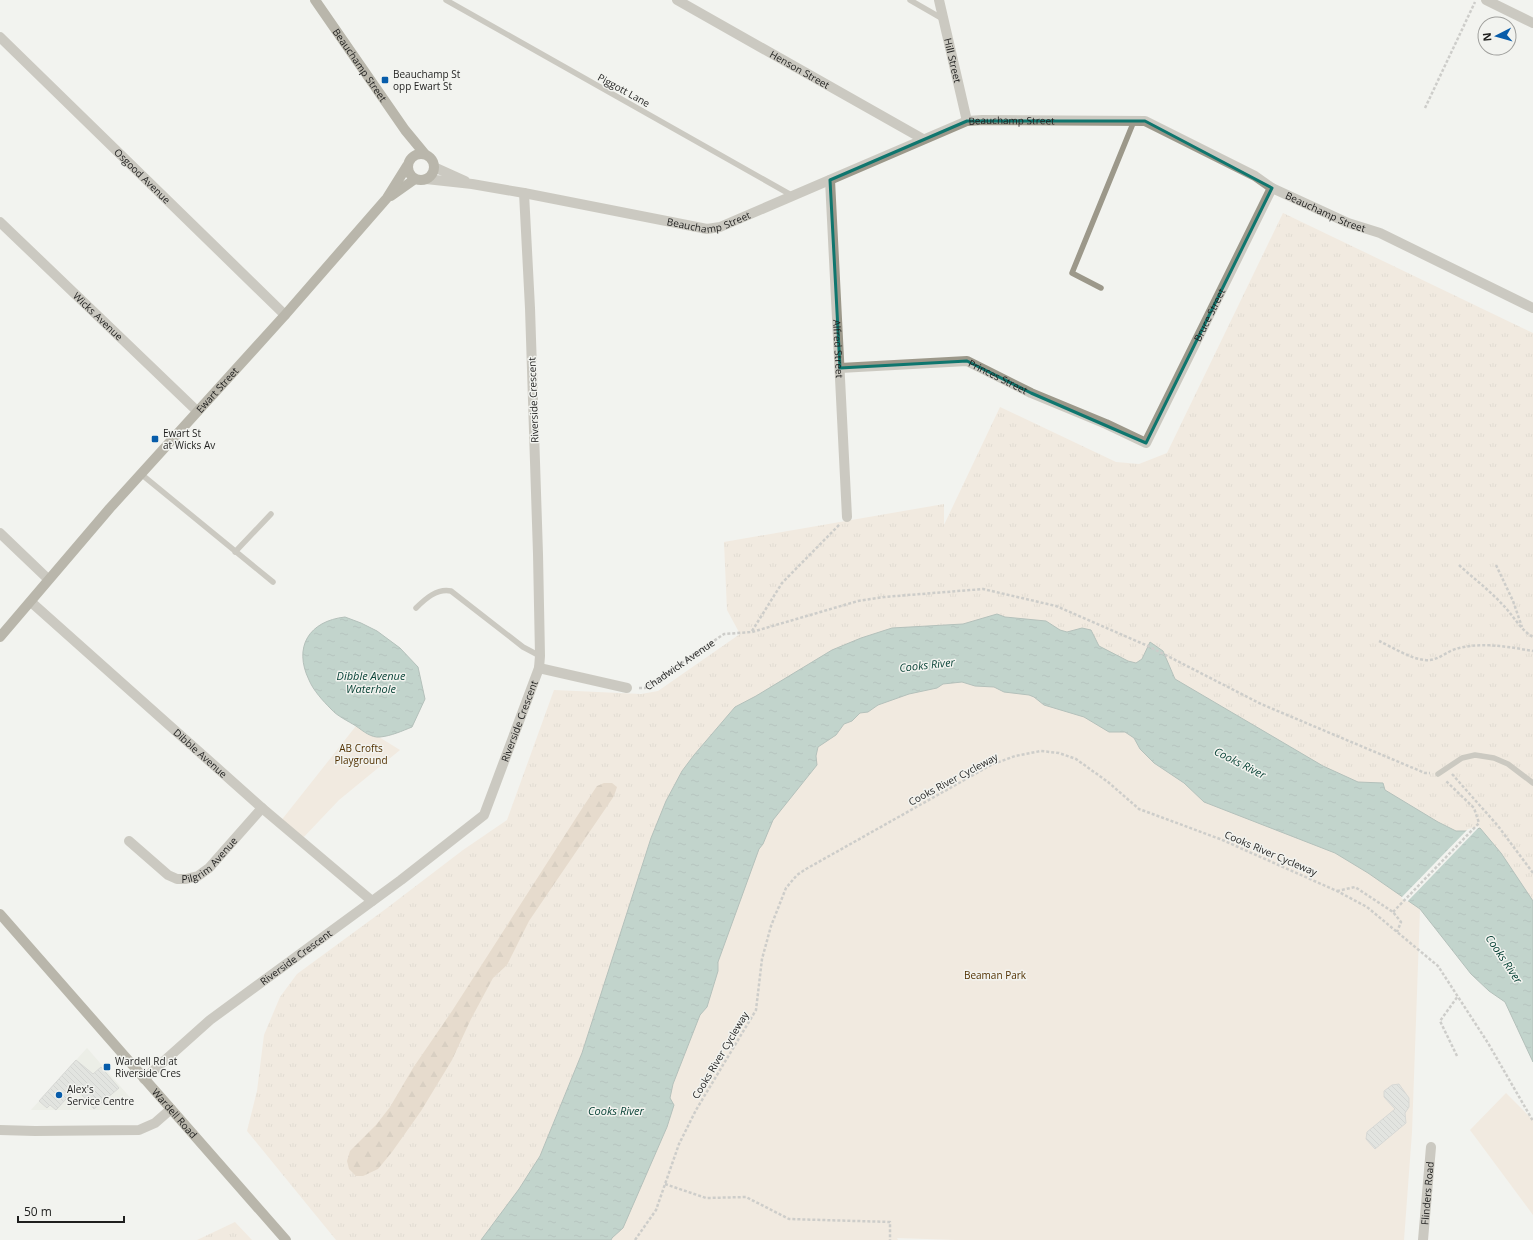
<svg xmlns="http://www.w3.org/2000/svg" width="1533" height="1240" viewBox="0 0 1533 1240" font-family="'Open Sans',sans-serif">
	<defs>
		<pattern id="grass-tufts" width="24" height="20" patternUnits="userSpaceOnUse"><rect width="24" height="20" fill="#f0e0ce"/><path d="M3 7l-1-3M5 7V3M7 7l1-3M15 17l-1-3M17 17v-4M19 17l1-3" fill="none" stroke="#cdc0b0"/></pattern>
		<pattern id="forest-firs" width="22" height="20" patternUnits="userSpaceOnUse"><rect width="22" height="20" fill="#d8bfa4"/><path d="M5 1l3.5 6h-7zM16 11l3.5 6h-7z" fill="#b9a48d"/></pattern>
		<pattern id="water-ripples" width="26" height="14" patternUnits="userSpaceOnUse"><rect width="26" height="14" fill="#87afa3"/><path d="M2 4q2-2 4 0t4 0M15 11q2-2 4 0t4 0" fill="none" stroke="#6e8e84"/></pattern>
		<pattern id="building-back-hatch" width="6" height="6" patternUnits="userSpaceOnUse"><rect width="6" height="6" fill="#ced2cf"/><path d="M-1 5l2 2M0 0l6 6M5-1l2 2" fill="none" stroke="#b0b4b1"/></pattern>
	</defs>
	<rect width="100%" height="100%" fill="#f2f3ef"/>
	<path fill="#e4e8dd" d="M87 1048 133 1101 129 1110H31Z"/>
	<path fill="url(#grass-tufts)" d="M1283 213 1533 333V901L1501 853 1480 828 1471 831H1456L1438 822 1385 790 1383 783 1358 782 1323 766 1175 679 1171 669 1150 642 1142 659 1136 663 1128 661 1098 646 1091 630 1082 628 1067 632 1060 630 1046 621 1005 617 997 614 963 624 892 628 832 650 756 696 735 707 694 755 682 771 666 801 651 838 582 1053 540 1156 519 1189 481 1240H336L247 1131 257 1091 264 1035 280 997 297 974 387 908 463 850 507 820 554 690 641 694 658 691 740 634 727 610 724 542 944 504V525L1000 407 1116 462 1139 464 1167 453Z
		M235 1222 252 1240H197Z"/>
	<path fill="url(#forest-firs)" d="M604 783H612L617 787 614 796 529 921 507 965 493 978 471 1019 452 1060 421 1111 392 1152 378 1169 363 1176H356L349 1169 347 1161 350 1151 376 1125 390 1107 413 1068 452 1011 583 807 597 786Z"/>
	<path fill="#f0e0ce" d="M962 682 975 686 994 687 1004 692 1029 695 1034 697 1044 705 1084 717 1109 732H1125L1134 738 1140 749 1154 763 1184 783 1204 802 1335 853 1368 873 1420 909 1412 1132 1404 1240H957L897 1238 898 1240H611L612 1238 623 1228 667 1127 674 1105 670 1098 673 1084 700 1015 707 1007 718 971V962L759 848 763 844 773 820 817 765 816 756 818 747 836 735 844 724 852 721 860 713 868 712 878 705 909 694 937 688 943 684Z
		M356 726 367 734 379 737 400 750 339 800 301 840 280 822Z
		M1506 1093 1533 1120V1215L1470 1130Z"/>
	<path fill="url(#water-ripples)" stroke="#68847b" d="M997 614 1005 617 1046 621 1060 630 1067 632 1082 628 1091 630 1099 646 1128 661 1136 663 1142 659 1150 642 1163 651 1175 679 1323 766 1358 782 1383 783 1385 790 1438 822 1456 831H1471L1480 828 1501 853 1533 901V1062L1505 1002 1489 991 1471 974 1420 909 1368 873 1335 853 1204 802 1184 783 1154 763 1140 749 1134 738 1125 732H1109L1084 717 1044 705 1034 697 1029 695 1004 692 994 687 975 686 962 682 943 684 937 688 909 694 878 705 868 712 860 713 852 721 844 724 836 735 818 747 816 756 817 765 773 820 763 844 759 849 718 962V971L707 1007 700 1015 673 1084 670 1098 674 1105 667 1127 623 1228 612 1238 611 1240H481L519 1189 540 1156 582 1053 651 838 666 801 682 771 694 755 735 707 756 696 832 650 861 638 892 628 963 624Z
		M345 617 361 623 377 631 400 648 418 667 425 699 412 727C402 731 391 736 380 737 371 738 363 731 356 726 348 721 337 716 331 709 323 701 313 690 309 680 293 647 309 621 345 617Z"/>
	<path fill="#f2f3ef" d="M1480 826 1407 902 1401 898 1468 829Z"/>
	<path fill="url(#building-back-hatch)" stroke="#b5b8b5" d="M76 1060 93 1074 101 1067 119 1088 94 1109 76 1088 56 1110 50 1105 47 1108 39 1101Z
		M1399 1084 1409 1098V1107L1405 1113 1406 1123 1375 1149 1366 1139 1367 1132 1395 1109 1384 1097V1091L1392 1085Z"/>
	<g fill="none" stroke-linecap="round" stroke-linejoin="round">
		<g stroke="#a1a19e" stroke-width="2.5" stroke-dasharray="3 2" stroke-linecap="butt">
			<path d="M1425 108 1475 2"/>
			<path d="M1459 565C1473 578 1488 589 1501 603 1512 613 1520 630 1533 637"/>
			<path d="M1496 565 1513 601 1522 627"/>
			<path d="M752 631 782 583 840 524"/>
			<path d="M1379 641C1392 647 1411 659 1425 660 1437 662 1448 650 1459 648 1484 642 1509 647 1533 651"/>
			<path id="s1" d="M639 688H645L724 634 752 632 858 601 884 597 983 589 1056 606 1148 646 1261 704 1425 773H1430"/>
			<path d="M1452 774 1498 826 1533 873"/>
			<path d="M1337 891 1355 887 1393 912 1401 922 1397 932"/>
			<path d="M1393 912 1479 823 1474 808 1445 780"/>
			<path d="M1457 1056 1440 1021 1458 996"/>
			<path d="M665 1184 706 1198 746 1197 789 1219 890 1222V1240"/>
			<path d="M635 1240 656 1210 679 1144 696 1110 756 1010 762 959 771 926 786 888 797 875 806 869 991 765 1015 756 1041 751 1059 753 1076 759 1108 782 1139 809 1220 839 1337 891 1367 907 1438 966 1488 1043 1533 1121"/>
		</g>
		<path stroke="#9c988a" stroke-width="5.5" d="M446 0 793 196
			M910 0 943 19
			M1101 288 1072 273 1134 121
			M141 474 273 582
			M235 552 271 514
			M416 608C425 599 437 588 451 591L523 647 540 656
			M1438 774 1462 758 1475 755 1494 758 1508 764 1533 783"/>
		<g stroke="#9c988a" stroke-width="10">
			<path id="s2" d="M677 0 923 139"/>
			<path id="s3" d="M939 0 967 121"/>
			<path d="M1486 0 1533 23"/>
			<path id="s4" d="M0 37 285 315"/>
			<path d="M434 167 465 181"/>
			<path id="s5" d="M426 179 472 184 524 193 707 229 720 227 967 121 982 120 1145 121 1255 176 1272 188 1348 223 1380 233 1533 308"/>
			<path id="s6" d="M830 180 847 517"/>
			<path id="s7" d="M0 222 197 411"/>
			<path id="s8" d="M840 368 967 361 1031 393 1106 424 1146 443 1272 188"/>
			<path d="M0 533 48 579"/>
			<path id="s9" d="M31 602 262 808 372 901"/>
			<path d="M539 668 627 688"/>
			<path id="s10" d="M129 841 168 875 177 879H186L198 876 209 868 262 808"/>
			<path id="s11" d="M144 1079 210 1020 401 880 484 815 539 668 540 656 538 554 530 308 524 193"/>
			<path d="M0 1130 35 1131 139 1130 155 1123 171 1109"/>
			<path id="s12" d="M1423 1240 1431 1147"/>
		</g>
		<g stroke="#736e59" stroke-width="10">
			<path id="s13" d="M315 0 405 130 424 153"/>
			<circle cx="421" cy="167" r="13"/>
			<path d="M391 196 415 179"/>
			<path id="s14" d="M0 637 110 508 285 315 387 198 407 166"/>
			<path id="s15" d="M0 914 286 1240"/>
		</g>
	</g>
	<path d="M0 0H1533V1240H0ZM967 121H1145L1272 188 1146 443 1031 393 967 361 840 368 830 180Z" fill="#f2f3ef" fill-opacity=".55" fill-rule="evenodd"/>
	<path fill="none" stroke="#0f766e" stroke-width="3" stroke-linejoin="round" d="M967 121H1145L1272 188 1146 443 1031 393 967 361 840 368 830 180Z"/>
	<g fill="#075caa" stroke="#f2f3ef" stroke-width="1.5">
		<rect x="381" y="76" width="8" height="8" rx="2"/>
		<rect x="151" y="435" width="8" height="8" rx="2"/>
		<rect x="103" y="1063" width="8" height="8" rx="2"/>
		<circle cx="59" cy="1095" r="4"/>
	</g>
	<g text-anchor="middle" stroke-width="3" stroke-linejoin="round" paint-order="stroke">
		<g font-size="10" fill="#1f1f1e" stroke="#f2f3ef">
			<text dy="4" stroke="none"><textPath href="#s3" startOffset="62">Hill Street</textPath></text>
			<text dy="4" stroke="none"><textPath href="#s13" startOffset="79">Beauchamp Street</textPath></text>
			<text dy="4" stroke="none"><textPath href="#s2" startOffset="141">Henson Street</textPath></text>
			<text transform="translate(624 90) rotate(29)" y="4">Piggott Lane</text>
			<text dy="4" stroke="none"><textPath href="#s5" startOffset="612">Beauchamp Street</textPath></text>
			<text dy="4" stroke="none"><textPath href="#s4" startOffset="199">Osgood Avenue</textPath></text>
			<text dy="4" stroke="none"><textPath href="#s5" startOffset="948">Beauchamp Street</textPath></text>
			<text dy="4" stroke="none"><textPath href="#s5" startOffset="288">Beauchamp Street</textPath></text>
			<text dy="4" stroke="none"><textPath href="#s8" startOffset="467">Bruce Street</textPath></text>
			<text dy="4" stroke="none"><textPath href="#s7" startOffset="136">Wicks Avenue</textPath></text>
			<text dy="4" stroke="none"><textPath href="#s6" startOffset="169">Alfred Street</textPath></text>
			<text dy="4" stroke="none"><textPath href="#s8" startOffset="162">Princes Street</textPath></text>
			<text dy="4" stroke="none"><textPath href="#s14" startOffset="329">Ewart Street</textPath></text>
			<text transform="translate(533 400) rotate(-92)" y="4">Riverside Crescent</text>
			<text dy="4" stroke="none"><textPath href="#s1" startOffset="48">Chadwick Avenue</textPath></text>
			<text dy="4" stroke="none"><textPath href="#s11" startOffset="531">Riverside Crescent</textPath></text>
			<text dy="4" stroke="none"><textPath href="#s9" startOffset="227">Dibble Avenue</textPath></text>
			<text transform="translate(953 779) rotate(-28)" y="4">Cooks River Cycleway</text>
			<text transform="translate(1271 853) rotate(23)" y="4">Cooks River Cycleway</text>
			<text dy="4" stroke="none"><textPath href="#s10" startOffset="101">Pilgrim Avenue</textPath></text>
			<text dy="4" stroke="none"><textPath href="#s11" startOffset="195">Riverside Crescent</textPath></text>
			<text transform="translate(720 1055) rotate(-59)" y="4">Cooks River Cycleway</text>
			<text dy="4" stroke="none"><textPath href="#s15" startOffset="265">Wardell Road</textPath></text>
			<text dy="4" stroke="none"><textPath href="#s12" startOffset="47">Flinders Road</textPath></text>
		</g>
		<g font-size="10" fill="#1f1f1e" stroke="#f2f3ef" text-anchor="start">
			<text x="393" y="78">Beauchamp St<tspan x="393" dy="12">opp Ewart St</tspan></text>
			<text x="163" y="437">Ewart St<tspan x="163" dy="12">at Wicks Av</tspan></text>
			<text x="115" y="1065">Wardell Rd at<tspan x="115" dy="12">Riverside Cres</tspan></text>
			<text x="67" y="1093">Alex's<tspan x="67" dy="12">Service Centre</tspan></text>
		</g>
		<g font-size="10" fill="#523100" stroke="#f2f3ef">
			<text x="361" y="752">AB Crofts<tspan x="361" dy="12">Playground</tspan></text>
			<text x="995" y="979">Beaman Park</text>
		</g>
		<g font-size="11" font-style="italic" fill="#094337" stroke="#f2f3ef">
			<text transform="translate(927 665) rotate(-6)" y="4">Cooks River</text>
			<text x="371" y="680">Dibble Avenue<tspan x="371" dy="13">Waterhole</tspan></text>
			<text transform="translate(1240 763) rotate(27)" y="4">Cooks River</text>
			<text transform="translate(1504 959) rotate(56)" y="4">Cooks River</text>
			<text x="616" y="1115">Cooks River</text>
		</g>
	</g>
	<g transform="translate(1497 36) rotate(264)"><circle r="19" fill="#f2f3ef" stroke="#9e9e9b"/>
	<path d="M0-3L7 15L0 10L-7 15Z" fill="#075caa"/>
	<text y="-6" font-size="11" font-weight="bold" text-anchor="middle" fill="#1f1f1e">N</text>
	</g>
	<path d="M18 1216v6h106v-6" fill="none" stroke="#1f1f1e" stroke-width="2"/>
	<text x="24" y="1216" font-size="12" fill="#1f1f1e" stroke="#f2f3ef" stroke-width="3" paint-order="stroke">50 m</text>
</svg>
